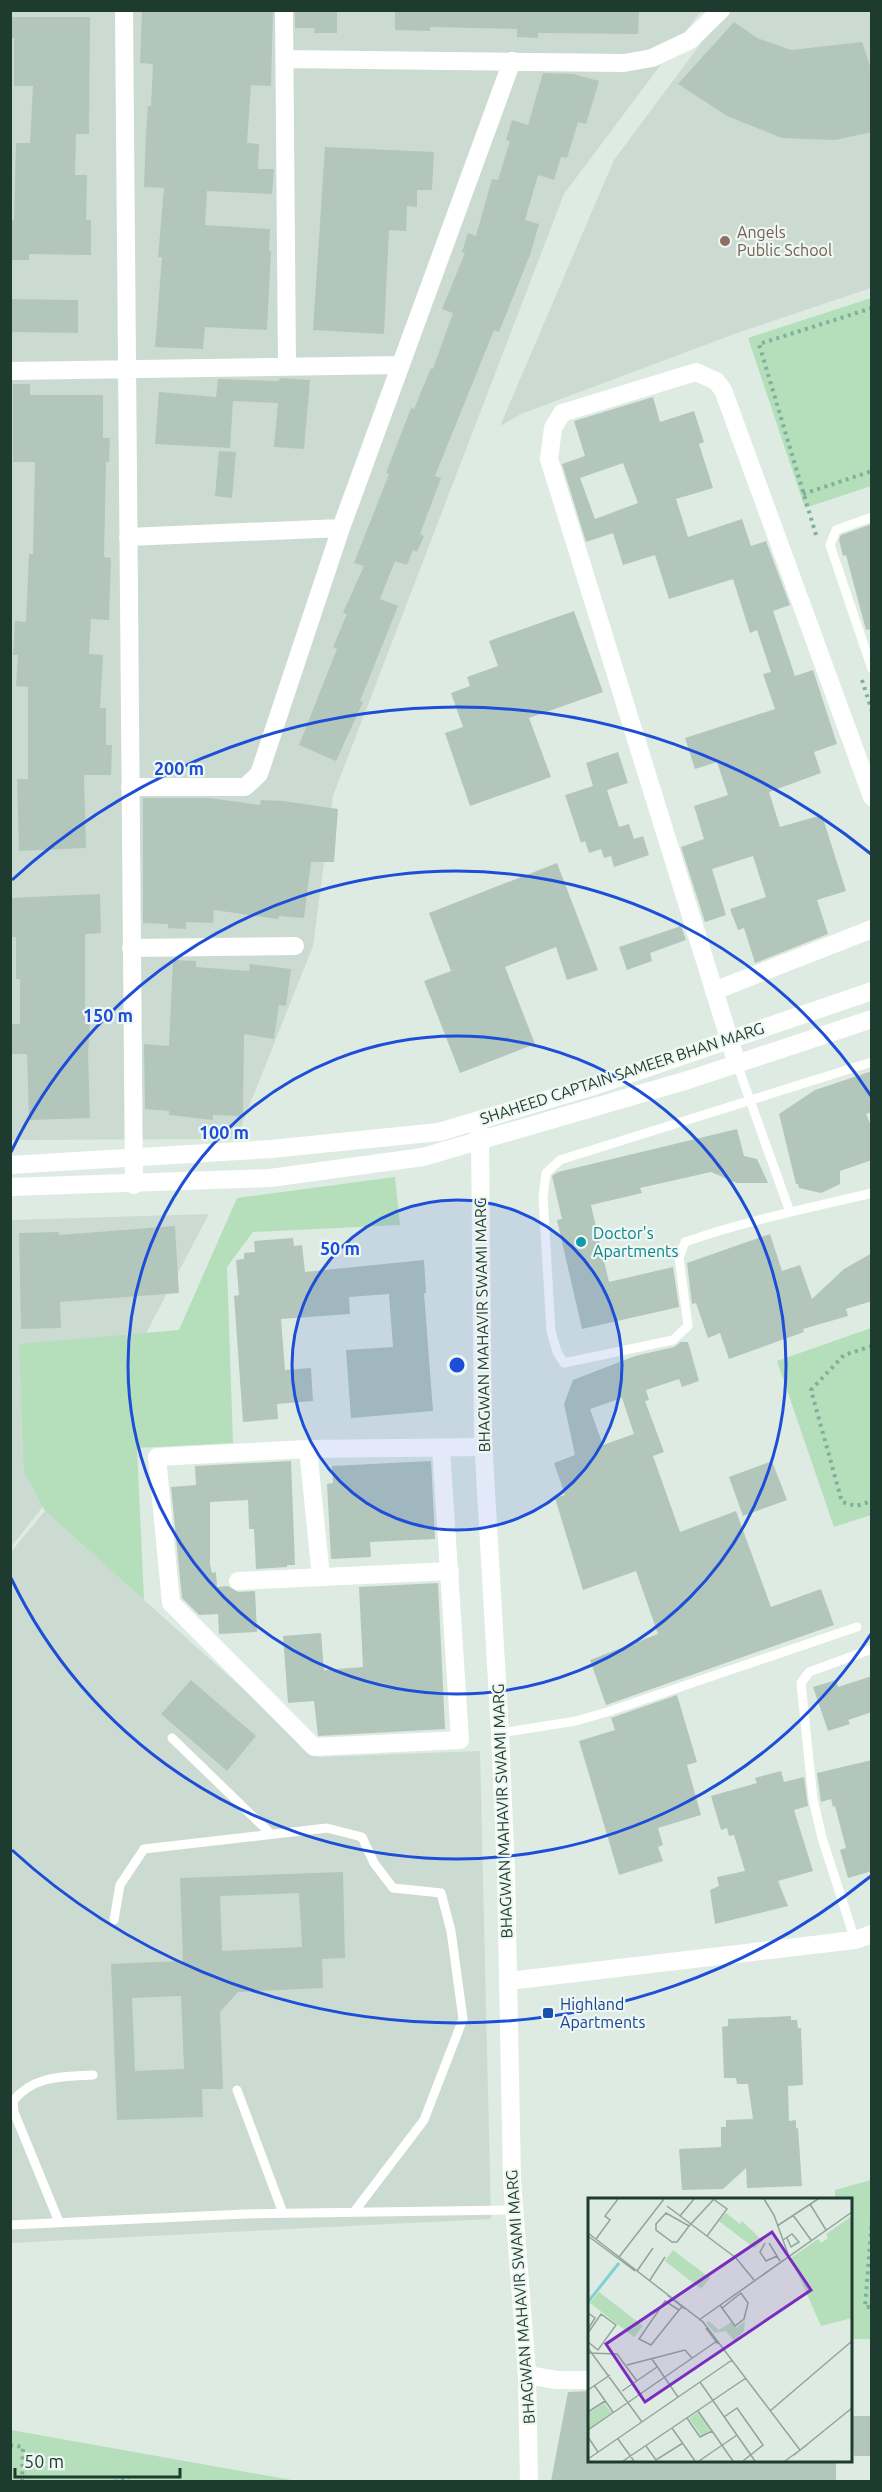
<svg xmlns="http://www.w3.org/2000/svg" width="882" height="2492" viewBox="0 0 882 2492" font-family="Ubuntu,sans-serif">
	<rect width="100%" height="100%" fill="#deebe3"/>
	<path fill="#ccdbd2" d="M10 11H701L564 194 333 796 313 946 236 1139 11 1140Z
		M725 11H871V288L737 333 521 414 500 426 614 160Z
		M209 1214 78 1462 11 1547V1220Z
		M45 1511 319 1757 480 1751 491 2219 11 2243 10 1553Z"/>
	<path fill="#b5debb" d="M871 298V486L805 508 748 338Z
		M395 1177 400 1225 253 1232 227 1267 233 1443 137 1448 144 1600 45 1511 24 1471 19 1344 179 1330 237 1198Z
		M871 1328V1515L834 1527 777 1361Z
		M871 2180V2339H851L850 2200 835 2199V2190Z
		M10 2430H11L297 2481H11Z"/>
	<path fill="#b3c6bc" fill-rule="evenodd" d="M142 10H273L271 86 251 85 247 143 259 144 258 169H274L272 194 207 191 205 225 270 229 269 251H271L267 330 205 327 203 349 155 347 162 257H158L164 188 144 187 146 135 148 106H151L153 64 140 63Z
		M295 10H337V33H314L315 28H295Z
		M395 10H639L638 34 538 33V38L517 37V29L430 27V31L395 30Z
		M10 17H90L89 134H76L75 175H87L86 220H91V255L29 254V260H10V220H14L16 143H30L33 86H14V38H10Z
		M734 22 757 38 791 50 862 42 872 71V132L835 140 782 138 727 116 678 84Z
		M543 73 573 74 599 81 586 124 578 122 567 158 561 157 554 180 538 175 525 220 539 224 530 255 499 332 494 330 435 476 441 478 420 534 424 536 417 552 413 550 407 565 395 561 380 599 398 606 360 701 363 702 336 761 299 745 337 649 333 647 347 614 343 613 364 566 354 563 389 474 386 473 411 408 414 409 431 368 433 369 453 313 442 309 465 253 462 252 468 233 476 236 492 179 498 180 510 141 506 140 512 120 528 125Z
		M325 147 434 152 432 190H417V207L407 206 406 231 389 230 384 334 313 330Z
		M10 299 78 300V333L10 332Z
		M280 378 310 380 304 449 274 447 278 403 233 401 230 448 155 444 159 392 216 397 218 379 279 381Z
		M13 384H30V395H103V438H110L109 462H106L104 557 111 558 109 620 91 619 89 654 103 655 100 708H106V745H112L111 775H84L86 848 19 851 17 779H28V687L16 686 18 655H13L15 621 26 622 29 554H33L35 462H13Z
		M653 397 660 422 694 411 704 442 699 444 713 488 676 499 688 537 742 519 751 546 766 541 790 605 773 611 795 676 813 670 837 744 814 752 821 773 769 792 780 827 822 815 846 891 817 900 828 934 755 963 744 928 738 930 730 909 766 897 753 856 712 869 726 915 705 922 681 847 704 839 694 806 728 795 717 762 695 769 685 738 775 709 763 674 771 672 757 630 750 633 733 579 669 599 655 555 623 565 613 533 586 542 562 464 585 456 574 421ZM623 463 638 503 595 519 580 478Z
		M219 451 236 452 232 498 215 496Z
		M872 524V629L866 630 846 555 843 556 839 540 841 535Z
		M574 611 603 692 529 718 551 777 470 806 445 733 463 727 451 693 470 686 467 677 498 666 489 641Z
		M618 752 628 783 607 790 619 827 629 824 634 839 643 836 649 855 614 867 611 856 604 858 601 849 589 853 585 841 581 843 565 795 593 786 586 763Z
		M143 798H210L260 805 261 800 283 801 338 809 334 862H311L304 918 279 916 278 919 214 910 213 923 186 922V929L168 928V924L143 923Z
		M557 863 598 970 567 980 556 947 505 967 535 1044 460 1073 424 981 451 971 429 913Z
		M100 894 101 933 85 934V1024H90L88 1054 90 1118 29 1120 27 1054H10V1024H20V979H16V937H10V898Z
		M681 926 686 940 650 953 652 961 627 970 619 947Z
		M173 960 196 961V967L249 971 250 964 291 969 286 1006 279 1005 274 1039 244 1034 243 1116 213 1115V1120L169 1115V1111L145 1109 144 1044 169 1046Z
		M872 1071V1112L866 1114 872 1128V1160L840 1171V1184L821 1193 799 1188 798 1184H796L779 1114 815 1090Z
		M737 1129 744 1156 757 1159 768 1183H737L711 1172 640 1188 642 1193 591 1205 609 1282 673 1267 679 1307 582 1329 557 1220 562 1219 552 1176 558 1172Z
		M175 1226 179 1293 60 1302 61 1328 21 1329 19 1233 59 1232V1235Z
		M770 1234 782 1271 800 1265 812 1299 844 1269 872 1253V1301L846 1309 848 1316 803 1329 804 1332 729 1359 720 1333 708 1338 696 1303 692 1304 687 1263Z
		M293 1238 294 1246 302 1245 305 1272 424 1260 426 1293H424L433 1411 351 1418 346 1350 393 1347 389 1294 349 1297 350 1314 281 1319 285 1370 311 1368 313 1401 277 1404 278 1419 243 1422 234 1296 239 1295 236 1260 244 1259V1253L255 1252 254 1241Z
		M681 1342H688L699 1381 682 1387 679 1379 646 1390 649 1400 645 1401 664 1452 653 1456 680 1532 736 1511 771 1607 821 1589 834 1625 606 1705 590 1660 658 1634 636 1571 583 1590 555 1498 565 1495 554 1463 575 1455 564 1404 573 1380 635 1356 674 1347ZM622 1398 634 1434 603 1445 590 1409Z
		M291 1461 295 1565H287V1567L256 1569 254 1529H249L248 1500 210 1502V1564L212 1573 216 1572 217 1587 228 1586 238 1592 255 1591 257 1632 219 1634 218 1614 199 1615 182 1598 171 1487 196 1485 195 1466Z
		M431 1461 435 1539 370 1542 371 1557 331 1559 327 1484 333 1483 332 1466Z
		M772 1461 787 1500 743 1516 729 1477Z
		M438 1583 445 1729 318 1736 314 1701 288 1703 283 1636 321 1633 324 1670 363 1667 359 1587Z
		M872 1676V1712L848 1720 850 1724 828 1731 813 1687 836 1680 838 1687Z
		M191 1680 256 1736 227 1771 161 1714Z
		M677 1695 697 1762 687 1765 701 1815 658 1828 663 1845 658 1847 663 1861 619 1875 579 1741 615 1730 611 1718Z
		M872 1760V1871L848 1878 840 1850 846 1848 835 1806 833 1807 831 1799 821 1802 817 1773Z
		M781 1771 784 1782 804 1777 808 1806 794 1810 813 1871 778 1881 788 1906 715 1924 710 1890 719 1886 717 1877 745 1871 734 1835 729 1836 727 1828 721 1830 711 1796 757 1783 755 1778Z
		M343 1872 345 1958 322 1959 323 1988 238 1992 220 2012 223 2089H202L203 2117 117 2120 111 1964 183 1961 180 1878ZM299 1893 302 1947 222 1951 220 1896ZM181 1996 184 2069 135 2071 132 1998Z
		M791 2016V2020H797L798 2028H801L803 2085 788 2086 789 2121 796 2120V2128H798L802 2186 747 2188 746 2168 723 2189 682 2190 679 2149 721 2147V2127H726V2120L753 2119 748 2084H737L736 2078H724L722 2027 728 2026V2019Z
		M590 2391V2460H836V2481H551L568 2392Z
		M850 2416H872V2456H854Z"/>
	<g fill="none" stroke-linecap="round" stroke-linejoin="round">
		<path stroke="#7cb19a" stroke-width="4" stroke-dasharray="3 4.5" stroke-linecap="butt" d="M803 494 872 471
			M816 535 759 344 872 308
			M862 680 872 711
			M872 1346 844 1355 811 1390 842 1502 856 1506 872 1501
			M872 2219 865 2307H872
			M10 2445 23 2447 22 2482
			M114 2482 129 2478"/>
		<path stroke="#fff" stroke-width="9" d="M872 517 836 530 830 545 872 669
			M872 1062 560 1160 546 1173 543 1197 551 1331 557 1352 564 1363 673 1340 688 1326 679 1258 685 1242C745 1221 809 1208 872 1193
			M737 1064 790 1212
			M500 1733 576 1721 607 1712 857 1627
			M172 1738 271 1834
			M114 1920 120 1885 144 1849 327 1828 362 1837 374 1863 393 1888 441 1893 451 1931 463 2019 424 2120 354 2212
			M855 1940 822 1838 813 1799 801 1683 809 1672 872 1649
			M237 2090 283 2213
			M59 2222 14 2112 13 2101C34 2075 62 2077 93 2075
			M10 2225 245 2214 514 2210"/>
		<path stroke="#fff" stroke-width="18" d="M124 10 134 1185
			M284 10 287 366
			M284 59 624 63 652 58 690 40 721 10
			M10 371 401 365
			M128 537 341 528
			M130 787H245L259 774 341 528 512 61
			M131 948 295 946
			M714 991 872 929
			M737 1064 549 459 553 428 562 413 696 372 716 381 723 390 872 797
			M441 1448 460 1740 314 1747 171 1603 157 1457 308 1449 483 1447
			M308 1449 321 1577
			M238 1581 450 1571
			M508 1981 855 1940 872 1934
			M527 2375 557 2380H590"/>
		<path stroke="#fff" stroke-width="18" d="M477 1121 480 1140 483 1439 500 1733 506 1873 512 2180 527 2375 529 2482
			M10 1165 271 1149 439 1132 597 1085 872 991
			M10 1187 270 1178 423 1157 688 1080 872 1019"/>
	</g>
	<circle cx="457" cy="1365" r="165" fill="#1d4ed8" fill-opacity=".12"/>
	<g fill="none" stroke="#1d4ed8" stroke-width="3">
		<circle cx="457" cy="1365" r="165"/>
		<circle cx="457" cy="1365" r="329"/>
		<path d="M871 1634A494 494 0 0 1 11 1578M11 1152A494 494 0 0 1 871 1096"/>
		<path d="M871 1876A658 658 0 0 1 12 1850M12 880A658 658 0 0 1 871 854"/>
	</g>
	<circle fill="#8d6e63" stroke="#eef7f2" stroke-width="2" cx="725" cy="241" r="6"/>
	<circle fill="#0f9aa8" stroke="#eef7f2" stroke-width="2" cx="581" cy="1242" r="6"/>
	<rect fill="#1a4fb4" stroke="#eef7f2" stroke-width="2" x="542" y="2007" width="12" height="12" rx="3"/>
	<g text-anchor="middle" stroke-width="4.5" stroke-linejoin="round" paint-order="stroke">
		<g font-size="16" fill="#785e54" stroke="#eef7f2" text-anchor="start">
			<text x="737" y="238">Angels<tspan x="737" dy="18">Public School</tspan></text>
		</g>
		<g font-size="16" fill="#1e3b30" stroke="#eef7f2">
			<text transform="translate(622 1073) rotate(-18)" y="6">SHAHEED CAPTAIN SAMEER BHAN MARG</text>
			<text transform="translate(482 1325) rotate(-91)" y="6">BHAGWAN MAHAVIR SWAMI MARG</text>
			<text transform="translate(502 1811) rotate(-92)" y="6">BHAGWAN MAHAVIR SWAMI MARG</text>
			<text transform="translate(520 2297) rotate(-94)" y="6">BHAGWAN MAHAVIR SWAMI MARG</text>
		</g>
		<g font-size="16" fill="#0d838f" stroke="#eef7f2" text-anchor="start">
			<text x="593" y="1239">Doctor's<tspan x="593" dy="18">Apartments</tspan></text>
		</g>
		<g font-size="16" fill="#164399" stroke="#eef7f2" text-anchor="start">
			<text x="560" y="2010">Highland<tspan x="560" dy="18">Apartments</tspan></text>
		</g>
	</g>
	<g transform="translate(588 2198)">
		<rect width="264" height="264" fill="#deebe3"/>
		<path d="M138 15 152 26 154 23 175 43 166 50 131 23ZM264 18V120L233 128 203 60 230 41 233 45 240 40 238 36ZM85 52 122 80 113 91 77 63ZM11 94 55 128 46 139 2 105ZM121 123 131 132 143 124 148 130 157 123 156 133 146 143 138 133 127 135 118 125ZM16 205 24 215 0 232V216ZM110 214 122 232 114 239 101 220Z" fill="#b5debb"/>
		<path fill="none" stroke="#81d1d4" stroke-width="3" d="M0 104 31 65"/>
		<path fill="none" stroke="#91a59b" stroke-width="1.5" d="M176 1 186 17 200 56M222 6 238 32M79 8 148 60 166 82M205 17 223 42M92 18 106 1M101 28 89 44H84L68 32V26L78 15 101 28 126 1M189 28 230 1M0 35 115 124 212 252M0 38 47 73M119 38 139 11 125 1M8 41 22 22 17 18 30 1M195 42 204 36 211 44 203 49 199 40M177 45 172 54 178 63 189 58M181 45 192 63M31 59 76 1M49 73 65 50M62 82 77 59M79 97 97 111M132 107 147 128 156 121 160 105 153 95 134 110M91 112 77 103 51 141 63 147 91 112 94 109M0 115 7 120 0 131M111 122 264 14M118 130 130 146M0 135 13 116 28 127 10 152 0 144M0 150 54 224M0 155 29 156 49 183M64 161 90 199M39 167 97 152 104 160M112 184 167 263M6 187 25 214M0 192 22 177M34 193 69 169M110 213 145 263M182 213 264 143M0 214 17 203M136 219 149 210 175 247 155 263M99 220 112 239 124 233M84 230 107 263M0 232 129 143M0 239 10 254M30 241 46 263M58 248 68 262 95 245M206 257 264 210M0 261 144 162M35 263 158 180M111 263 149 237M197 263 219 247"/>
		<path fill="#7b2cbf" fill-opacity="0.15" stroke="#7b2cbf" stroke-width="3" d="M184 34 223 92 57 204 18 146Z"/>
		<rect width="264" height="264" fill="none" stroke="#1e3b30" stroke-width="3"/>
	</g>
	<circle cx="457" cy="1365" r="9" fill="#1d4ed8" stroke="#eef7f2" stroke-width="3"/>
	<g font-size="18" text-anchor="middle" font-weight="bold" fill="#1d4ed8" stroke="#eef7f2" stroke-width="4.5" stroke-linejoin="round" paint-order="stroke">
		<text x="179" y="775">200 m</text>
		<text x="108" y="1022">150 m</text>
		<text x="224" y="1139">100 m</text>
		<text x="340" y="1255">50 m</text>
	</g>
	<rect width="882" height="2492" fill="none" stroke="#1e3b30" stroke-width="24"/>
	<path d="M15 2468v9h165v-9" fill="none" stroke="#1e3b30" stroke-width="3"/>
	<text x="24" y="2468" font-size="18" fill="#1e3b30" stroke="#eef7f2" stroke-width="4.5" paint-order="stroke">50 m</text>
</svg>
